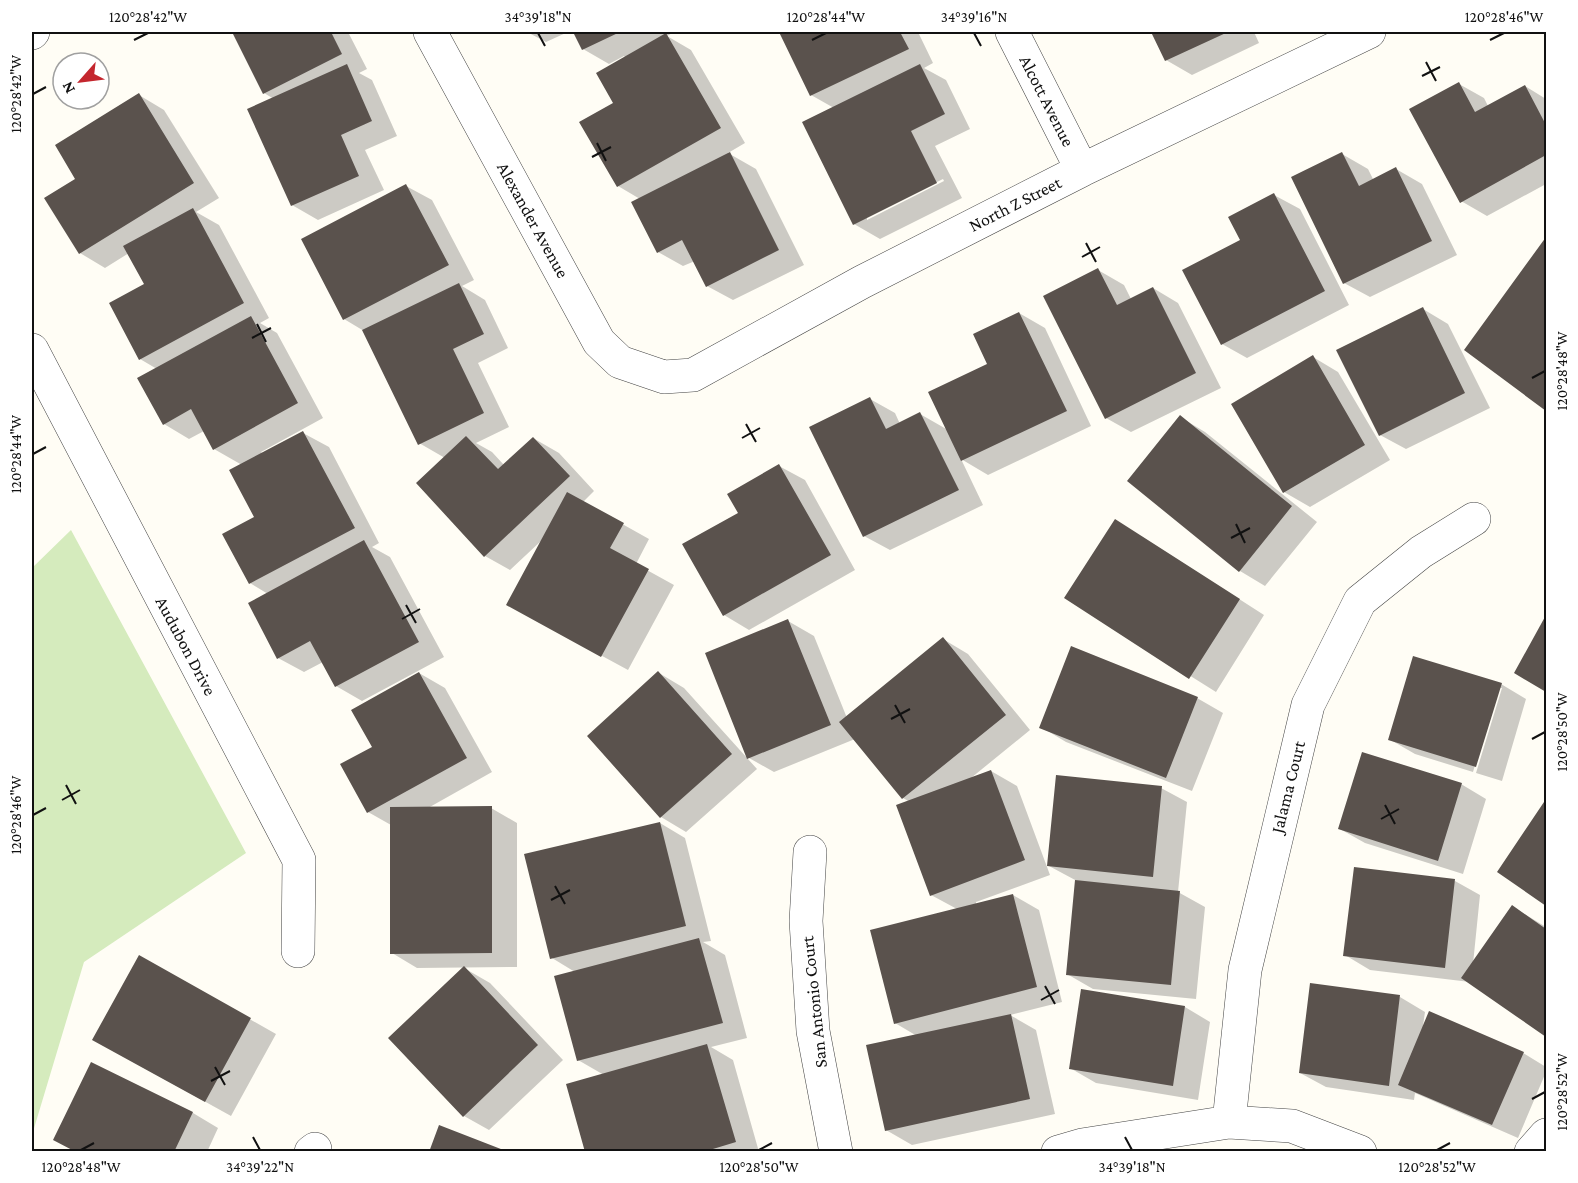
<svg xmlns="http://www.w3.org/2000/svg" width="1578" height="1183" viewBox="0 0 1578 1183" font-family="'Crimson Pro',serif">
	<rect width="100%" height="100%" fill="#fffdf5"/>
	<path fill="#d5ebbd" d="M71 530 246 853 84 962 32 1135V568Z"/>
	<path fill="#0003" fill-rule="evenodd" d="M233 32H348L367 69 359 73 372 80 397 136 365 150 384 190 318 220 292 205 274 99 264 93Z
		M527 32H568L546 42Z
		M574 32H674L667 36 691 50 745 143 728 153 756 169 804 265 733 300 707 286 695 261 683 266 658 252 640 199 618 186 615 104 626 58 624 56 609 64 583 49Z
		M781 32H918L933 63 924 68 946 80 970 129 935 146 962 198 880 239 854 224 834 108 811 95ZM943 179 944 181 867 220V217Z
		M1152 32H1254L1259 43 1192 75 1166 60Z
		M1459 84 1484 98 1488 106 1525 86 1546 99V184L1487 216 1461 201Z
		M139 95 164 110 219 198 196 212 219 225 269 318 260 323 277 333 323 418 261 452 263 454 303 433 329 447 379 543 372 547 390 557 444 657 362 701 336 686 323 662 304 672 278 658 268 594 250 583 256 517 242 465 214 449 204 431 189 439 164 424 157 369 140 359 146 284 129 253 105 268 80 253 77 179Z
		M1342 154 1368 169 1374 181 1396 169 1422 184 1457 255 1370 297 1344 283Z
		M406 186 432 200 474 280 462 286 485 300 508 348 478 363 509 427 476 443 492 452 504 465 533 438 559 453 594 491 583 502 649 539 636 564 674 585 628 670 534 619 541 541 510 570 485 556 445 458 419 443 364 331 344 319Z
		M1274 195 1300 209 1349 305 1247 358 1222 344Z
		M1546 240V409L1466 350Z
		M1098 270 1124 285 1131 299 1153 288 1178 303 1221 388 1131 432 1106 418Z
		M1423 309 1448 324 1490 408 1406 449 1380 435Z
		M1019 313 1045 328 1091 426 988 475 961 459 983 505 890 550 864 536 870 399 895 413 900 424 920 414 948 430Z
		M1313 357 1338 372 1390 460 1310 507 1284 492Z
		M1180 417 1205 432 1317 522 1265 586 1240 571 1129 481Z
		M779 466 805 480 855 570 749 630 724 615Z
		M1141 536 1264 615 1216 692 1066 598Z
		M1546 618V690L1516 672Z
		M788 621 814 636 847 718 943 639 968 654 1030 730 971 778 991 771 1017 786 1050 875 976 902V904L1013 895 1039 910 1062 1002 1010 1015 1036 1030 1055 1114 912 1145 886 1130 917 1036 895 1023 957 909 931 895 910 802 903 798 855 739 774 772 749 758Z
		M419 673 445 688 492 772 428 808H491L517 823V967L417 968 392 953 391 825 368 812 342 765 374 747Z
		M659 673 684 688 757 769 686 832 661 817Z
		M1501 684 1526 699 1502 781 1476 773 1502 688H1498L1473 772 1415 754 1389 739Z
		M1197 698 1223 713 1192 791 1066 742 1041 727Z
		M1461 784 1486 799 1463 874 1365 843 1340 829Z
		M1161 788 1187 802 1178 892 1205 907 1196 999 1093 989 1067 974 1077 881 1049 866Z
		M1546 802V904L1499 871Z
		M660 823 685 838 711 941 703 942 725 955 747 1038 711 1047 733 1060 759 1152H586L604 1075 578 1060 575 972 552 958Z
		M1455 881 1480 895 1473 964 1513 907 1546 927V1035L1470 982 1370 970 1345 955Z
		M140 957 276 1034 231 1116 119 1054Z
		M464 968 490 983 563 1060 489 1130 464 1116Z
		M1400 997 1425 1012 1423 1026 1523 1053 1546 1067V1072L1518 1138 1415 1093 1414 1100 1326 1087 1300 1073Z
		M1185 1007 1210 1022 1198 1100 1096 1083 1070 1068Z
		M92 1064 193 1113 218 1128 207 1152H75Z"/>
	<path fill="#5a524d" d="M232 32H331L342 54 263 94Z
		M573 32H620L582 50Z
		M779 32H900L909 49 810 96Z
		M1151 32H1228L1165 61Z
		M666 33 721 128 617 187 579 122 613 103 596 73Z
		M347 64 372 121 341 135 359 176 291 206 247 109Z
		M920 64 945 114 911 131 937 183 853 225 802 122Z
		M1459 82 1475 112 1525 85 1546 125V155L1460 203 1409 109Z
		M139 93 194 183 79 254 44 198 75 179 55 145Z
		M730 152 779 250 706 287 682 240 657 253 631 202Z
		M1342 152 1359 186 1396 167 1432 241 1343 284 1291 177Z
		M406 184 449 265 343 320 301 239Z
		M1274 193 1325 291 1221 345 1182 270 1240 240 1228 217Z
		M193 208 244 303 139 360 109 303 144 284 123 246Z
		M1546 237V411L1464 350Z
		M1098 268 1117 305 1153 287 1196 373 1105 419 1043 296Z
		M459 283 484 334 453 349 484 413 418 445 362 330Z
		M1423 307 1465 393 1379 436 1336 350Z
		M1019 312 1067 411 961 461 928 392 987 364 973 334Z
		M251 316 298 403 213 450 191 409 163 425 137 378Z
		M1313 355 1365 445 1283 493 1231 404Z
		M870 397 886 429 920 412 959 490 863 537 809 427Z
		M1180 415 1292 506 1239 572 1127 481Z
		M303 431 355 528 249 584 222 534 254 517 229 470Z
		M466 436 498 469 533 437 570 476 484 557 416 483Z
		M779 464 831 555 723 616 682 544 738 513 727 494Z
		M567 492 624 523 610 548 649 569 601 657 506 605Z
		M1115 519 1240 599 1189 679 1064 598Z
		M364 540 419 642 335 687 310 641 277 659 248 603Z
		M1546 615V692L1514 673Z
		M788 619 831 725 747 759 705 653Z
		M943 637 1006 715 902 799 839 722Z
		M1071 646 1198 697 1166 778 1039 728Z
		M1413 656 1502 683 1476 767 1388 740Z
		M658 671 732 754 660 818 587 736Z
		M419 672 467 758 367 813 340 764 372 747 351 710Z
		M1362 752 1462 783 1438 861 1338 829Z
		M991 770 1025 860 930 896 896 805Z
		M1056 775 1162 786 1153 877 1047 866Z
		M1546 799V906L1497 872Z
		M492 806V953L390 954V807Z
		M660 822 686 926 550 959 524 854Z
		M1354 867 1455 879 1445 968 1343 956Z
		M1075 880 1180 891 1171 985 1066 975Z
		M1013 894 1037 987 894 1024 870 930Z
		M1512 905 1546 929V1037L1461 978Z
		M699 938 723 1023 577 1061 554 976Z
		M139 955 251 1018 205 1102 92 1040Z
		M464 966 538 1045 463 1117 388 1038Z
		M1310 983 1400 995 1389 1086 1299 1073Z
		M1081 989 1185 1006 1173 1086 1069 1069Z
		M1429 1011 1524 1052 1492 1125 1398 1085Z
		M1011 1014 1030 1099 885 1131 866 1045Z
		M707 1044 736 1142 703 1152H585L566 1084Z
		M91 1062 193 1112 174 1152H76L53 1140Z
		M439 1125 506 1151V1152H429Z"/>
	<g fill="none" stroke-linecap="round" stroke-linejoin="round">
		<defs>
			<path id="street" d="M430 32 599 342 620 362 664 377 693 375 862 282 1082 170 1369 32
				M1012 32 1082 170
				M32 33 33 32
				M32 350 299 860 298 951
				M810 852 806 921 813 1031 836 1152
				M1229 1122 1245 970 1308 705 1360 601 1421 552 1474 519
				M311 1152 315 1149
				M1058 1152 1082 1145 1229 1122 1292 1126 1360 1152
				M1531 1152 1546 1135"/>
		</defs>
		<use href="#street" stroke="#444" stroke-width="34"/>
		<use href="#street" stroke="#fff" stroke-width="33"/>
	</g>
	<path fill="none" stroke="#111" stroke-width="2" d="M538 33 545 46M974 33 981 46M134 40 148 33M812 40 826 33M1490 40 1504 33M1426 62 1436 81M1422 76 1440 67M33 94 46 87M597 143 606 161M592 157 611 147M1086 243 1096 262M1082 257 1100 247M257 324 266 342M252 338 271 328M1532 378 1545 371M746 424 756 442M742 438 760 428M33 454 46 447M1236 524 1245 543M1231 538 1250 528M406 605 416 623M402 619 420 609M895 705 905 723M891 719 910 709M1532 739 1545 732M66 785 76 804M62 800 80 790M1385 805 1395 824M33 815 46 808M1381 819 1399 809M555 886 565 904M551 900 570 890M1045 986 1055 1004M1041 1000 1059 990M215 1067 225 1085M211 1081 230 1071M1532 1099 1545 1092M253 1137 260 1150M1125 1137 1132 1150M81 1150 94 1143M759 1150 772 1143M1437 1150 1450 1143"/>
	<g text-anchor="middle" stroke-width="6" stroke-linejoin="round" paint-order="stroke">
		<g font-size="18" fill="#111" stroke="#fff">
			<text transform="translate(1047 101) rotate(63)" y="6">Alcott Avenue</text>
			<text transform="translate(1015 204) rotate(-27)" y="6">North Z Street</text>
			<text transform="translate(533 220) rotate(61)" y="6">Alexander Avenue</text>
			<text transform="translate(186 646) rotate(62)" y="6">Audubon Drive</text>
			<text transform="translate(1288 787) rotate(-76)" y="6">Jalama Court</text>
			<text transform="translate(814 1002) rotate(-96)" y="6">San Antonio Court</text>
		</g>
	</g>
	<rect width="1578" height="1183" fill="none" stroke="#ffffff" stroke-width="66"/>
	<g transform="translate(81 81) rotate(242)"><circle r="28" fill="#ffffff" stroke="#a0a0a0" stroke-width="1.5"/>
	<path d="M0-4.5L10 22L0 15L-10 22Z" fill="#c4262e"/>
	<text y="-9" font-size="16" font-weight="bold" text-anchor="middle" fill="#111111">N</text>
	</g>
	<rect x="33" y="33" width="1512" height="1117" fill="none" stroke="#111" stroke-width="2"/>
	<g font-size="15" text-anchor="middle" fill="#111">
		<text x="148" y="22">120°28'42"W</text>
		<text x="538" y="22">34°39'18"N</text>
		<text x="826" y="22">120°28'44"W</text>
		<text x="974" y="22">34°39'16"N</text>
		<text x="1504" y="22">120°28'46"W</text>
		<text transform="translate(16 94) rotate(-90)" y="5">120°28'42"W</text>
		<text transform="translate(1562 371) rotate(-90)" y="5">120°28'48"W</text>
		<text transform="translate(16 454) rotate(-90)" y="5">120°28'44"W</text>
		<text transform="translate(1562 732) rotate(-90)" y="5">120°28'50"W</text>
		<text transform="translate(16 815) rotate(-90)" y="5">120°28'46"W</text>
		<text transform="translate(1562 1092) rotate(-90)" y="5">120°28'52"W</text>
		<text x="81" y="1172">120°28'48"W</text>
		<text x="260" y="1172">34°39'22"N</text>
		<text x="759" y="1172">120°28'50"W</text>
		<text x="1132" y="1172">34°39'18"N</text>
		<text x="1437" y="1172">120°28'52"W</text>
	</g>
</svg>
